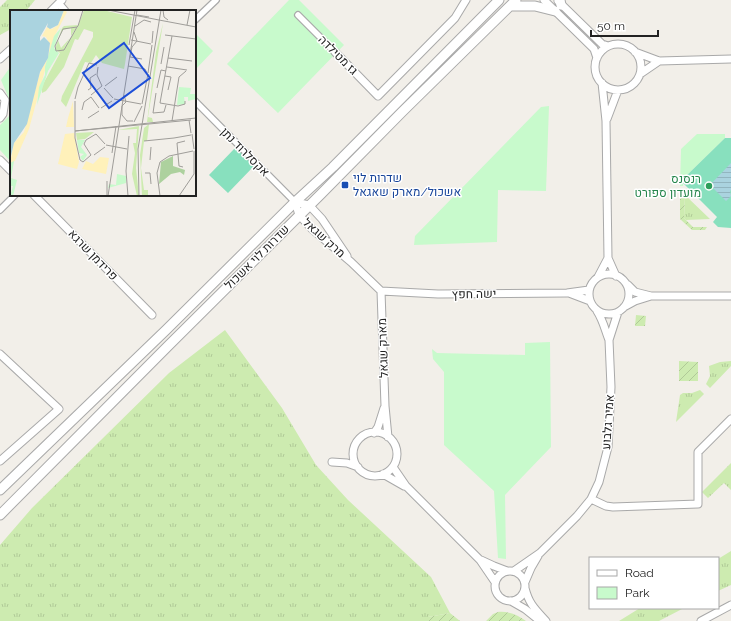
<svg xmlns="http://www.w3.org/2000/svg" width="731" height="621" viewBox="0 0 731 621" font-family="Raleway,Heebo,sans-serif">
	<defs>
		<pattern id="grass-tufts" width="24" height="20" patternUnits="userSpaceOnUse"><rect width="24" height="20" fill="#cdebb0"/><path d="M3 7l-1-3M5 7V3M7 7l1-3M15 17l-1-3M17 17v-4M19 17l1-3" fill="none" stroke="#b0c997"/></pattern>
		<pattern id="garden-furrows" width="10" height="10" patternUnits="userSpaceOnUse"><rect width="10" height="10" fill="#cdebb0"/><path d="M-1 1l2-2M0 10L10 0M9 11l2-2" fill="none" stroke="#b0c997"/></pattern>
		<pattern id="water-rules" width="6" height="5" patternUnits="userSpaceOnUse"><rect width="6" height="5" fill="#aad3df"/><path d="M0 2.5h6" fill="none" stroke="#92b5bf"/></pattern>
	</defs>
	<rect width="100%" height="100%" fill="#f2efe9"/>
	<path fill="url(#grass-tufts)" d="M7 0H35L26 11H11V29L0 35V7Z
		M685 195 710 219 686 220 684 218Z
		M225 330 282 408 316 465 348 500 431 577 450 613 428 617V621H0V545L32 508 169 373Z
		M731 361V366L710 388 706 384 710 376 709 366 720 362Z
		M700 390 704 394 676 422 680 395 683 393H692Z
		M731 463V490L724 483 708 498 702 492Z
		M731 551V585L718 591V559Z
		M640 608H684L659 621H619Z"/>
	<path fill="#c8facc" d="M289 0H299L344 45 278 113 227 64Z
		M195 33 213 51 195 70Z
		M11 66V162L0 150V125L10 115 9 99 1 80Z
		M549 106 546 191 498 190 497 242 414 245 415 236 541 107Z
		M697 134H725V138L684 178 683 186H680L681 149Z
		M550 342 551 447 505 495 506 559 498 558 494 491 444 445V372L433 359 432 349 437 353 525 355V343Z"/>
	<path fill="url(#garden-furrows)" d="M682 195H685L684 218 693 227H707L705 230H692L680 219V198Z
		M636 315 646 316 645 326H635Z
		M679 361 698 362V381H679Z
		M498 612C509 611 518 615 526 621H486L493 614Z
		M450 613 460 621H428V617Z"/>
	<path fill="#88e0be" d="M725 138H731V228L718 227 713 222 717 217 683 183 684 178Z
		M236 147 254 166 228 193 209 175Z"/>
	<path fill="url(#water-rules)" d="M731 163V190L730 191 731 196 726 201 710 185Z"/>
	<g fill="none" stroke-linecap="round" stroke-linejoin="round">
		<defs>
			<path id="pedestrian" d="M298 15 335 52
				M195 20 216 0
				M195 101 295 202
				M0 210 15 195"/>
			<path id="minor" d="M544 0 594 49 597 58
				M558 1 602 44 608 46
				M59 4 65 11
				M51 11 62 0
				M595 67a23 23 0 1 1 46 0a23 23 0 1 1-46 0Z
				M335 52 378 96 455 18 466 0
				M635 52 659 61 731 59
				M0 59 11 49
				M640 74 659 61
				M602 83 606 121 608 258 616 276
				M0 93 5 100 3 114 0 118
				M607 119 618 90
				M0 160 11 171
				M34 195 152 315
				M295 202 299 215 312 229 351 262 381 291
				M295 202 309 205 322 219 347 256
				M589 294a20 20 0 1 1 40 0a20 20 0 1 1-40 0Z
				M598 277 608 258
				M628 285 635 292 651 296H731
				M381 291 438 294 567 293 589 290
				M381 291 385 406 388 437
				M569 293 590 301
				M624 307 635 301 651 296
				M597 311C603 320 605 330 609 340
				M0 354 59 409 0 461
				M353 454a22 22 0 1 1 44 0a22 22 0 1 1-44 0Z
				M374 433 378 427 384 408
				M332 462 347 463 358 467
				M393 467 406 486 480 560 495 582
				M383 474 404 486
				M591 499 606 506 613 507 698 504V452L731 419
				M481 560 494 566 507 571
				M495 586a15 15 0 1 1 30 0a15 15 0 1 1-30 0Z
				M514 571 540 553 577 516 591 499 599 482 608 447 611 387 609 340 618 312
				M525 582 531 568 538 556
				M525 588C529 604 535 609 546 621
				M511 601 525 609 540 621
				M701 621 731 605"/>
			<path id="tertiary" d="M560 0 561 5
				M510 6H535L555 11
				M0 490 166 330 295 202 333 167 499 0
				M0 515 168 346 321 194 402 112 516 0"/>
		</defs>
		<use href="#pedestrian" stroke="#a9a9a9" stroke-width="8"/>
		<use href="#minor" stroke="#a9a9a9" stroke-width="9"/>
		<use href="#tertiary" stroke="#a9a9a9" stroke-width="11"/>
		<use href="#pedestrian" stroke="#fff" stroke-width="5.5"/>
		<use href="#minor" stroke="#fff" stroke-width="7"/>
		<use href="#tertiary" stroke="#fff" stroke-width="9"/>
	</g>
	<rect fill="#1a4fb4" stroke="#fff" stroke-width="1.5" x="341" y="181" width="8" height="8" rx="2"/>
	<circle fill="#2e9e5b" stroke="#fff" stroke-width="1.5" cx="709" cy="186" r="4"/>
	<g text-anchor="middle" stroke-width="3" stroke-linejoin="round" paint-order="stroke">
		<g font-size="12" fill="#222" stroke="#fff">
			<text transform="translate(338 55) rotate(45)" y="4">גז מטילדה</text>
			<text transform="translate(245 152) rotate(45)" y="4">אקסלרוד נתן</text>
			<text transform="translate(324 238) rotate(42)" y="4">מרק שגאל</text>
			<text transform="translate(93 255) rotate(46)" y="4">פרידמן שרגא</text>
			<text transform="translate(257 257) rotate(-45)" y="4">שדרות לוי אשכול</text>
			<text transform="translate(474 294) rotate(-1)" y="4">ישה חפץ</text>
			<text transform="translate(383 348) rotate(-92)" y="4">מארק שגאל</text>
			<text transform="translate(608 422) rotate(-86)" y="4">אמיר גלבוע</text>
		</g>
		<g font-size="12" fill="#164399" stroke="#fff" text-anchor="start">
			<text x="353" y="182">שדרות לוי<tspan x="353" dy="14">אשכול/מארק שאגאל</tspan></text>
		</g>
		<g font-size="12" fill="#27864d" stroke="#fff" text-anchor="end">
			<text x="701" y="183">רנסנס<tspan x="701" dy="14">מועדון ספורט</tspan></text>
		</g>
	</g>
	<g transform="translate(10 10)">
		<rect width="186" height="186" fill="#f2efe9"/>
		<path d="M74 0 97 1 122 7 115 54 114 59 92 53 86 45 81 53 75 52 56 97 51 91 52 86 83 27V22L74 19 68 30 65 29 54 57 36 81 32 83V76L50 43 45 39 52 18 54 16 68 15 61 26V18L53 20 48 30 51 38 60 28 52 42 68 16ZM153 13 138 107 142 108 143 112H137L146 42ZM139 114 137 131H134L131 158 134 180H138V186H132L130 145 134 118ZM129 116 126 158 129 186H127L122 164 125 143 123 133H126L127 119 108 120ZM84 122 75 129 67 130 66 123Z" fill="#cdebb0"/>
		<path d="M163 146V156L175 160 174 165 170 162 161 164 149 174 151 152Z" fill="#add19e"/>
		<path d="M54 0 57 2 44 27 19 119 5 151 0 153 4 133 14 122 30 62 38 48 40 35 36 27 32 26 37 17 42 19 48 15ZM63 91 64 117H56L58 108ZM64 123 69 152 67 159 48 154 55 124ZM90 147 99 148 96 164 72 159 76 151 83 154Z" fill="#fff1ba"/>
		<path d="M51 18 44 38 49 43 38 61 27 95 29 77 35 65V57L44 26ZM169 77 181 78 180 84H186V89L178 91V87H174L175 94 167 95ZM67 130H75L71 137 77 145 73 151 70 147 74 144 69 143ZM4 151 1 168 7 170 3 186H0L3 176H0V153ZM107 164 116 166V173L98 178 99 174 106 175Z" fill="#c8facc"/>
		<path d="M0 0H54L48 15 40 19 37 17 38 13 30 27V31L34 27 40 33 38 48 30 62 17 114 4 133 0 150Z" fill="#aad3df"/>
		<path fill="none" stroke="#9f9d99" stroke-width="1" d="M98 0 149 10M153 0 154 7 158 10M127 5 139 7M149 10 186 17M177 15 180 0M125 16 134 10 141 12M67 17 53 19 45 36 46 41 54 40 62 26 67 17 68 16 73 0M124 22 127 31 122 37 120 47 132 49M155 25 186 29M162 26 150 93 168 96 175 94V91M121 30 141 34M142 33 143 21M119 35 125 0M158 48 182 51M151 54 154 37M118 56 135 59 137 63M88 57 87 65 92 76M157 57 177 60M138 63 142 35M155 66 161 67 158 80M95 76 107 67M94 78 103 88M147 78 151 60 156 61M78 80 81 78 80 68 86 64M146 83 143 103 154 102 156 95M81 85 92 76M114 85 116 92 112 96V105L117 111H123M81 87 89 98M65 89 68 77 79 53 87 55M104 89 131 94M65 91V128L70 150 73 152 81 145M132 94 138 64M91 98 102 91M72 100 74 92 81 87M78 108 89 101M179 110 181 123M162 111 169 67 176 61M124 112 132 96M65 121 186 108M65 121 181 110M182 124 184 139M164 128 181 125M134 131 164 128M96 135 117 139M102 143 106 116M81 145 74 134 76 130 86 124 95 134M84 145 95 137M140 150 141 137M173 157 169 156 167 133 175 131M135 163H140L141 174M97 186V171M98 186 127 0M118 186 116 161 119 126M129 186 128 139 151 0M150 186 147 163 150 152 159 146 183 141M169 186 184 164V141"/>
		<path fill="#1d4ed8" fill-opacity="0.15" stroke="#1d4ed8" stroke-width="2" d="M114 33 140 68 99 98 73 63Z"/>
		<rect width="186" height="186" fill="none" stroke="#222" stroke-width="2"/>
	</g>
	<rect x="589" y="557" width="130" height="52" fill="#ffffff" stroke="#a7a7a7"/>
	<rect x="597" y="570" width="20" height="6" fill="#ffffff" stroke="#a7a7a7"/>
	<text x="625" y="577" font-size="12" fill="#222222">Road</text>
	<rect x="597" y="587" width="20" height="12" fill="#c8facc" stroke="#a7a7a7"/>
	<text x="625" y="597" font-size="12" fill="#222222">Park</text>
	<path d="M591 30v6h67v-6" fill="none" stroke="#222222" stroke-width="2"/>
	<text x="597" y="30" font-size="12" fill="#222222" stroke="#ffffff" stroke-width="3" paint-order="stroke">50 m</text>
</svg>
